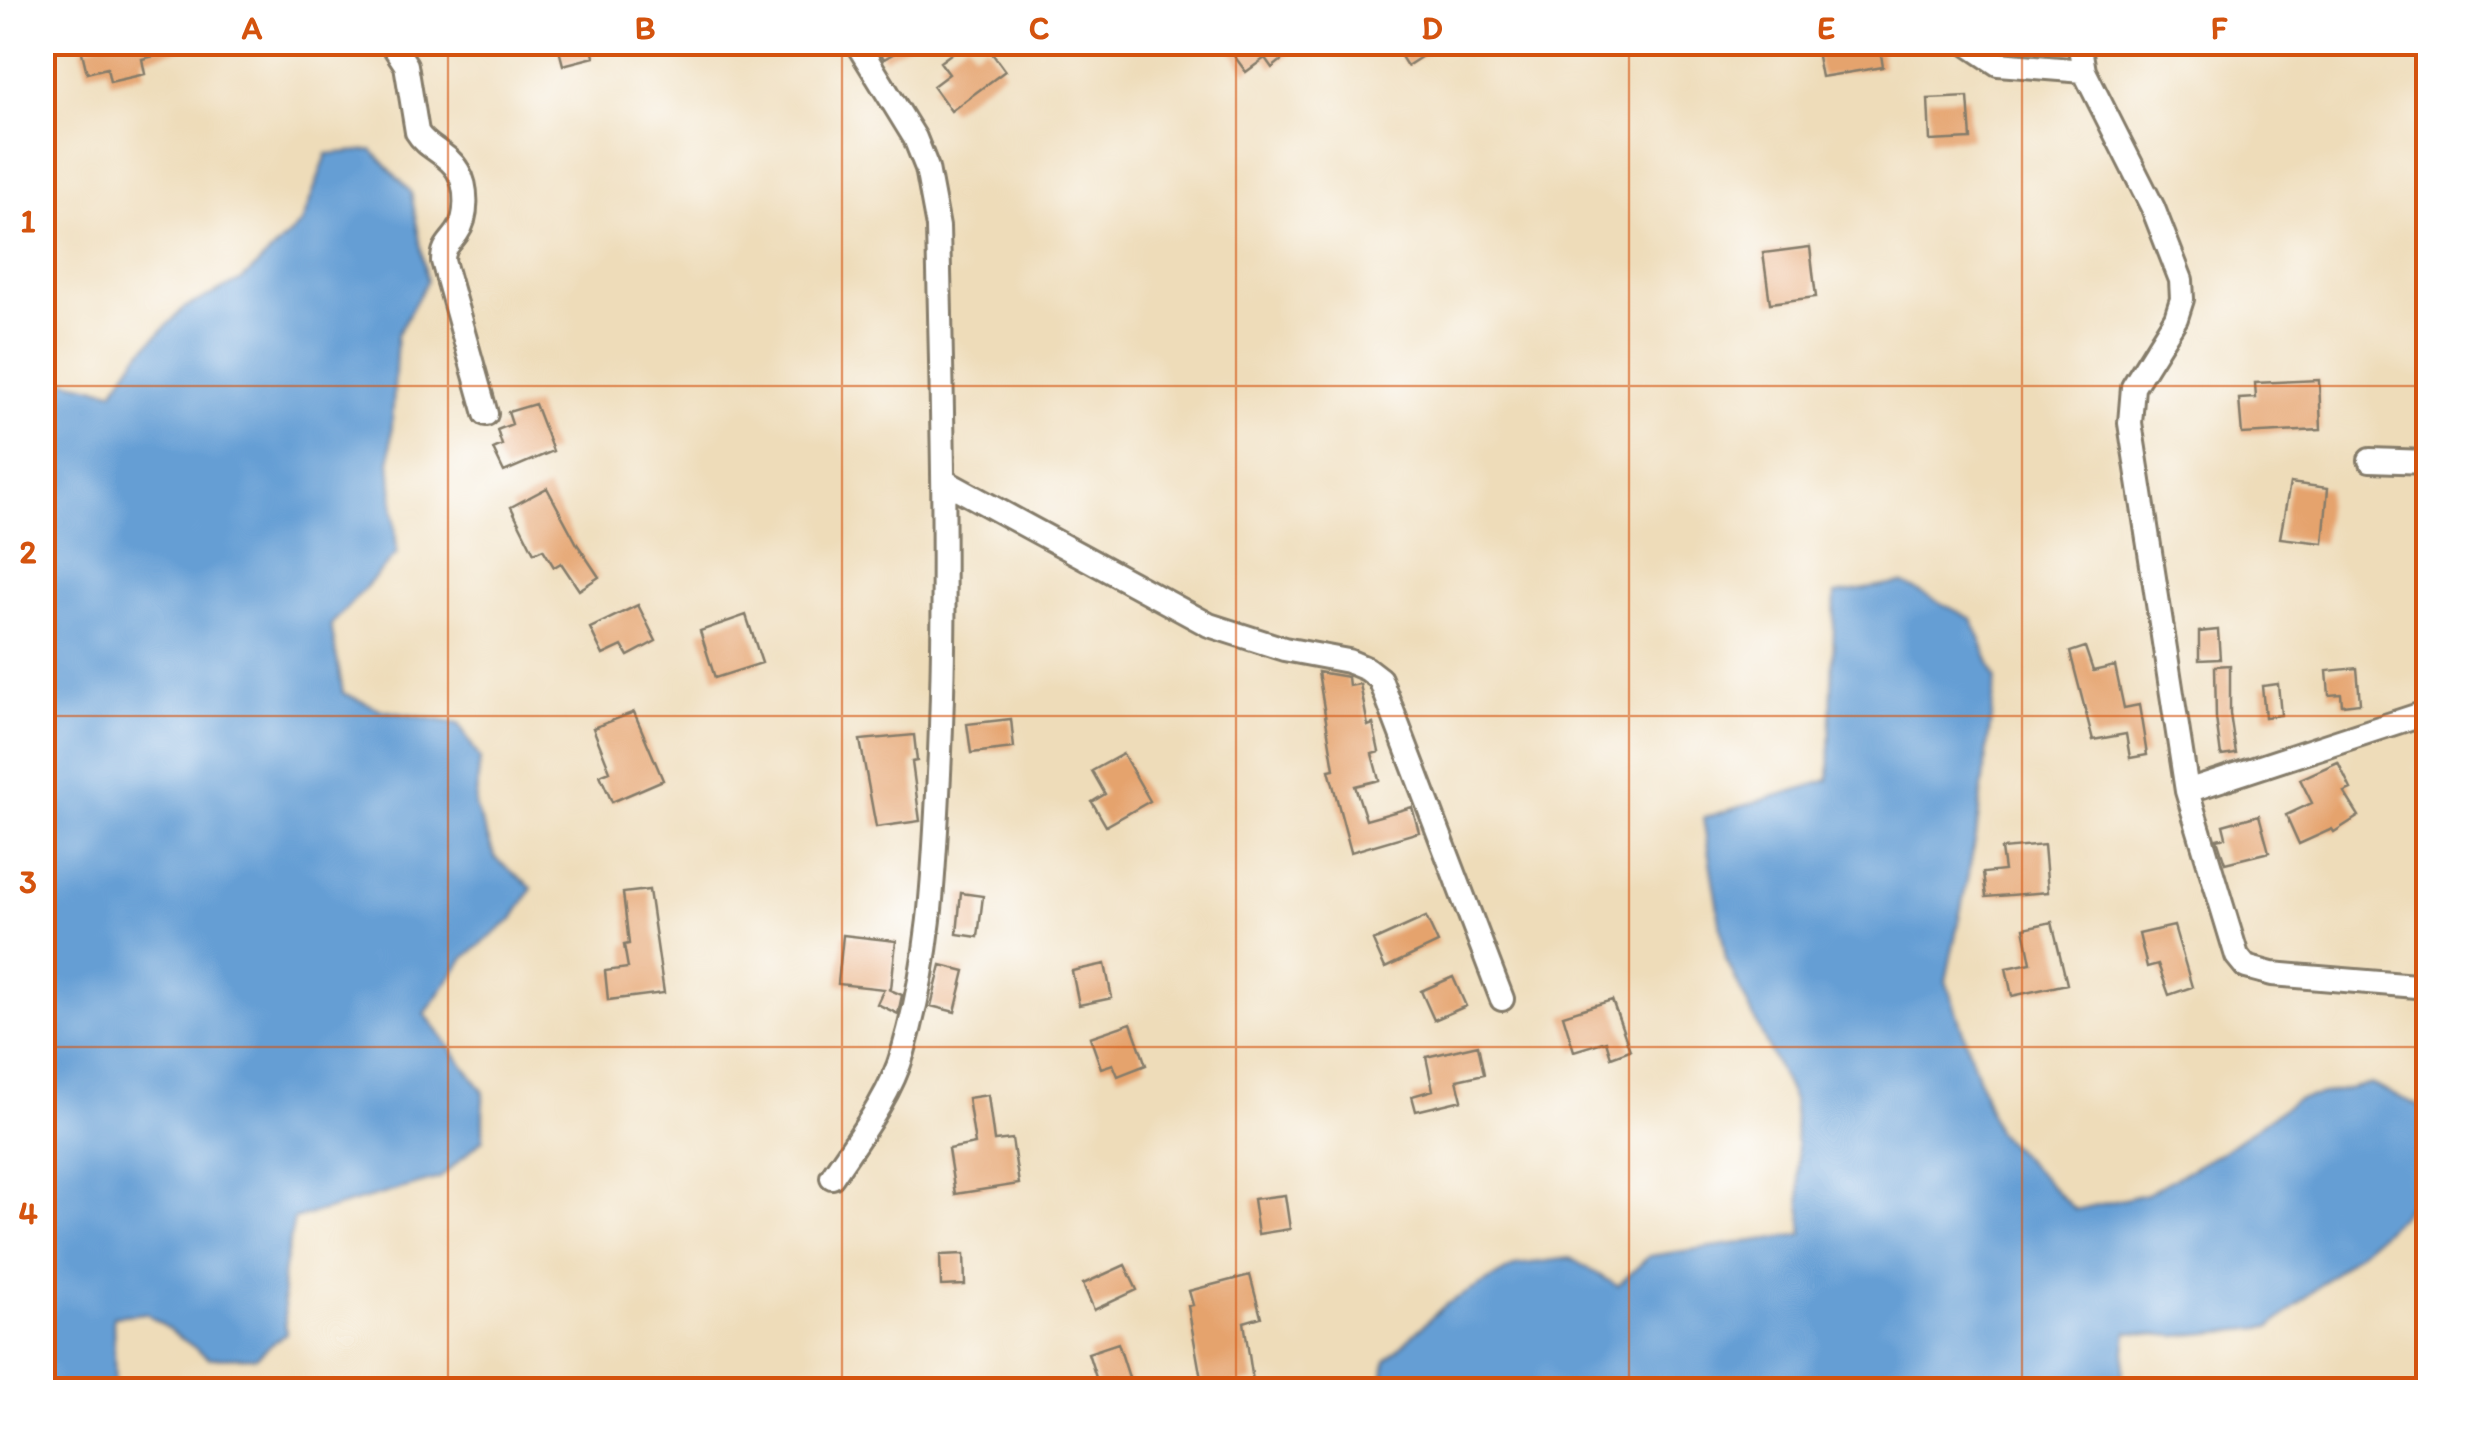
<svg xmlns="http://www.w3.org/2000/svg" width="2471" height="1433" viewBox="0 0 2471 1433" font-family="Itim,sans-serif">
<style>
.water{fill:#659ed4;stroke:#405d78;stroke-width:2.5}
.building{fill:#e5a36d}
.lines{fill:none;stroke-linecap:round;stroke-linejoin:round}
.street-casing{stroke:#857c6a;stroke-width:28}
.street{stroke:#fff;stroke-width:22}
.grid{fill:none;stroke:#d4530e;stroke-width:2.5;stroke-opacity:0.55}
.neatline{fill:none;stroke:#d4530e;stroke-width:4}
.grid-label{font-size:32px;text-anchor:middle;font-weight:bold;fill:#d4530e}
</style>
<rect width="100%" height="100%" fill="#fff"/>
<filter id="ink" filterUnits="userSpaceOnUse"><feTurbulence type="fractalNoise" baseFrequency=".01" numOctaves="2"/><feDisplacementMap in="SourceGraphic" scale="20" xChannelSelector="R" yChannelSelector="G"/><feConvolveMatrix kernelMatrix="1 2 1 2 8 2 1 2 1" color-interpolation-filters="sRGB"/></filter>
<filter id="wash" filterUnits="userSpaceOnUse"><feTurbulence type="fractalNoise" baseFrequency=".0048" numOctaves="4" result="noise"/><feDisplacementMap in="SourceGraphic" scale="40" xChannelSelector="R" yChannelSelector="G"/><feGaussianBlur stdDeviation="2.25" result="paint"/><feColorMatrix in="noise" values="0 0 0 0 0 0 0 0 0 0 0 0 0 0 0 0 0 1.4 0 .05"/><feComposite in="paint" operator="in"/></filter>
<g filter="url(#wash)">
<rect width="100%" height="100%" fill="#eedcb9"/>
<path class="water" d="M 372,150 L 411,192 L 427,281 L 397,335 L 390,460 L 397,553 L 331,625 L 343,693 L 382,710 L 459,724 L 480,759 L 475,806 L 496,859 L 532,888 L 513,919 L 464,958 L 425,1014 L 483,1091 L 483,1139 L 440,1178 L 294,1219 L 282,1278 L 286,1333 L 256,1357 L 209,1358 L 146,1313 L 113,1316 L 115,1390 L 43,1390 L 43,380 L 61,380 L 113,391 L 136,357 L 184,308 L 242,280 L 302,223 L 327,154 Z
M 1902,583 L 1972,619 L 1996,678 L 1976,836 L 1946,981 L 1996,1131 L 2075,1210 L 2146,1194 L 2223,1151 L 2295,1100 L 2371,1084 L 2425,1109 L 2428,1169 L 2402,1215 L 2271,1327 L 2177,1336 L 2127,1332 L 2121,1390 L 1382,1390 L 1386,1360 L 1445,1305 L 1517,1265 L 1570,1258 L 1618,1286 L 1649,1256 L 1803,1234 L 1793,1100 L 1726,959 L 1703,818 L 1829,780 L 1835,594 Z"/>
<g id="blocks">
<path class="building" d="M 103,42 L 187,42 L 188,48 L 142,59 L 145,74 L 110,82 L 107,68 L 87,73 L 81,48 Z
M 557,42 L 591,42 L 594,57 L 563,65 Z
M 874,42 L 913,42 L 884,59 Z
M 967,42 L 975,53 L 986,45 L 1005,71 L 951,111 L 933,86 L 949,74 L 940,62 Z
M 1224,42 L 1304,42 L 1272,68 L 1265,58 L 1246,72 Z
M 1392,42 L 1444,42 L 1407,66 Z
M 1869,42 L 1879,42 L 1883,67 L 1821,77 L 1816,51 Z
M 1968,97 L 1971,139 L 1930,141 L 1928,99 Z
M 1810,247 L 1816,297 L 1770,303 L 1763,253 Z
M 2319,380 L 2321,430 L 2242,434 L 2239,399 L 2256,398 L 2255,383 Z
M 535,404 L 553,451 L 504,472 L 493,449 L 502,445 L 497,430 L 512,424 L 508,412 Z
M 2290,483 L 2328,488 L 2323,543 L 2280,538 Z
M 547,488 L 577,544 L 599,577 L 579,590 L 561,563 L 554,567 L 543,549 L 534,553 L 511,507 Z
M 638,605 L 656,641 L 628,656 L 622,646 L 603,655 L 590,628 Z
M 746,615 L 762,663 L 715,678 L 700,631 Z
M 2218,630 L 2220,659 L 2199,660 L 2199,632 Z
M 2085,647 L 2093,671 L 2115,666 L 2124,708 L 2139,705 L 2147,755 L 2130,758 L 2126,734 L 2093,740 L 2070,652 Z
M 2230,665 L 2230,714 L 2236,754 L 2221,756 L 2216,718 L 2215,666 Z
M 2357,668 L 2360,703 L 2342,705 L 2341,694 L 2329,695 L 2327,671 Z
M 1318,672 L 1348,677 L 1349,686 L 1360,684 L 1368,726 L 1373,724 L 1379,752 L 1372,754 L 1379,780 L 1355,786 L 1366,820 L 1412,807 L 1419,832 L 1351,852 L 1329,770 L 1334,769 Z
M 2278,684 L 2281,715 L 2265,717 L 2262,686 Z
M 634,712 L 663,780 L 612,802 L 600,775 L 610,771 L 593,728 Z
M 1011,719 L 1014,748 L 971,753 L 967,724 Z
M 914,735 L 917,761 L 912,762 L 920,821 L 876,827 L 860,740 Z
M 1123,754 L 1150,801 L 1106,826 L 1092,802 L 1105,794 L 1092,771 Z
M 2338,762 L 2351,789 L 2344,792 L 2359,816 L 2334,832 L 2332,829 L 2299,844 L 2286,815 L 2312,803 L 2300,779 Z
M 2259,815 L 2269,852 L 2225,863 L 2217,839 L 2226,837 L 2223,825 Z
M 2044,845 L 2048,892 L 1986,897 L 1983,873 L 2004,871 L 2001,849 Z
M 649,890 L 664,993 L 608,1000 L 605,971 L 628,968 L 624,945 L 629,944 L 623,893 Z
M 961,893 L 983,896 L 978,937 L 957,934 Z
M 1426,917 L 1438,943 L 1385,968 L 1373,941 Z
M 2052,922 L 2067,984 L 2012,996 L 2006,968 L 2031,963 L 2024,928 Z
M 2174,926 L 2192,987 L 2169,995 L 2158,964 L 2147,967 L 2139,934 Z
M 843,935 L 896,941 L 891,989 L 888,989 L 902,995 L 898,1014 L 877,1004 L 884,989 L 838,984 Z
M 1105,964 L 1112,998 L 1079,1005 L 1072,971 Z
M 941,965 L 965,971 L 955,1012 L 931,1006 Z
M 1453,977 L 1466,1006 L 1434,1020 L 1421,991 Z
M 1612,1000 L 1630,1050 L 1611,1057 L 1606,1041 L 1574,1051 L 1563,1015 Z
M 1131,1023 L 1146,1065 L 1118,1076 L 1113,1064 L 1101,1068 L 1090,1037 Z
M 1478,1045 L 1484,1074 L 1457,1080 L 1462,1100 L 1416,1111 L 1412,1096 L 1433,1090 L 1426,1057 Z
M 988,1095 L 994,1141 L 1012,1139 L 1019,1184 L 955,1194 L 948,1149 L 975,1144 L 968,1098 Z
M 1285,1195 L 1290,1229 L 1258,1234 L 1253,1199 Z
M 964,1254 L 965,1285 L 941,1286 L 940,1255 Z
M 1125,1265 L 1137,1290 L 1094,1310 L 1083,1284 Z
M 1250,1275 L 1261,1317 L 1244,1322 L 1253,1381 L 1203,1390 L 1188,1306 L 1193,1305 L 1189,1291 Z
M 1118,1343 L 1133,1390 L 1100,1390 L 1088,1353 Z"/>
</g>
</g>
<g filter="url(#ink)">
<use href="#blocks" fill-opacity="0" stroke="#857c6a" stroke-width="2.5"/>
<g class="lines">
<g class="street-casing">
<path id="street" d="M 391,42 L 406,65 L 417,132 C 427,149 448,153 458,171 C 468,187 468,218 457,233 C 449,244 443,247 443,261 L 486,414
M 1965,42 L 1998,64 L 2084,71
M 2079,42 L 2084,71 L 2153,208 L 2181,280 L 2182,299 L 2176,318 L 2133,387 L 2130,423 L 2187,791 L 2237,956 L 2246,967 L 2272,974 L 2428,987
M 2370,460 L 2428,462
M 944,481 L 1209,625 L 1284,649 L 1348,661 L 1367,669 L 1380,679 L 1502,999
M 2187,791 L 2428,712
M 832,1177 C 858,1138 890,1097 903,1052 C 931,957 934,871 939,774 C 948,591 942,409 938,227 L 927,168 L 915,138 L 856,42"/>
</g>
<use href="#street" class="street"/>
</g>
</g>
<path class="grid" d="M 448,42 L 448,1390M 842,42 L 842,1390M 1236,42 L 1236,1390M 1629,42 L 1629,1390M 2022,42 L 2022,1390M 42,386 L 2428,386M 42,716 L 2428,716M 42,1047 L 2428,1047"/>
<rect width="2471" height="1433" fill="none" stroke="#fff" stroke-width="110"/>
<rect x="55" y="55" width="2361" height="1323" class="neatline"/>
<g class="grid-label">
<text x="252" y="39">A</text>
<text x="645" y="39">B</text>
<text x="1039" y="39">C</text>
<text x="1432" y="39">D</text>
<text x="1826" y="39">E</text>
<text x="2219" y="39">F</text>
<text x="28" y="232">1</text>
<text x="28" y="563">2</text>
<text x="28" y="893">3</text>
<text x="28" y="1224">4</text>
</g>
</svg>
